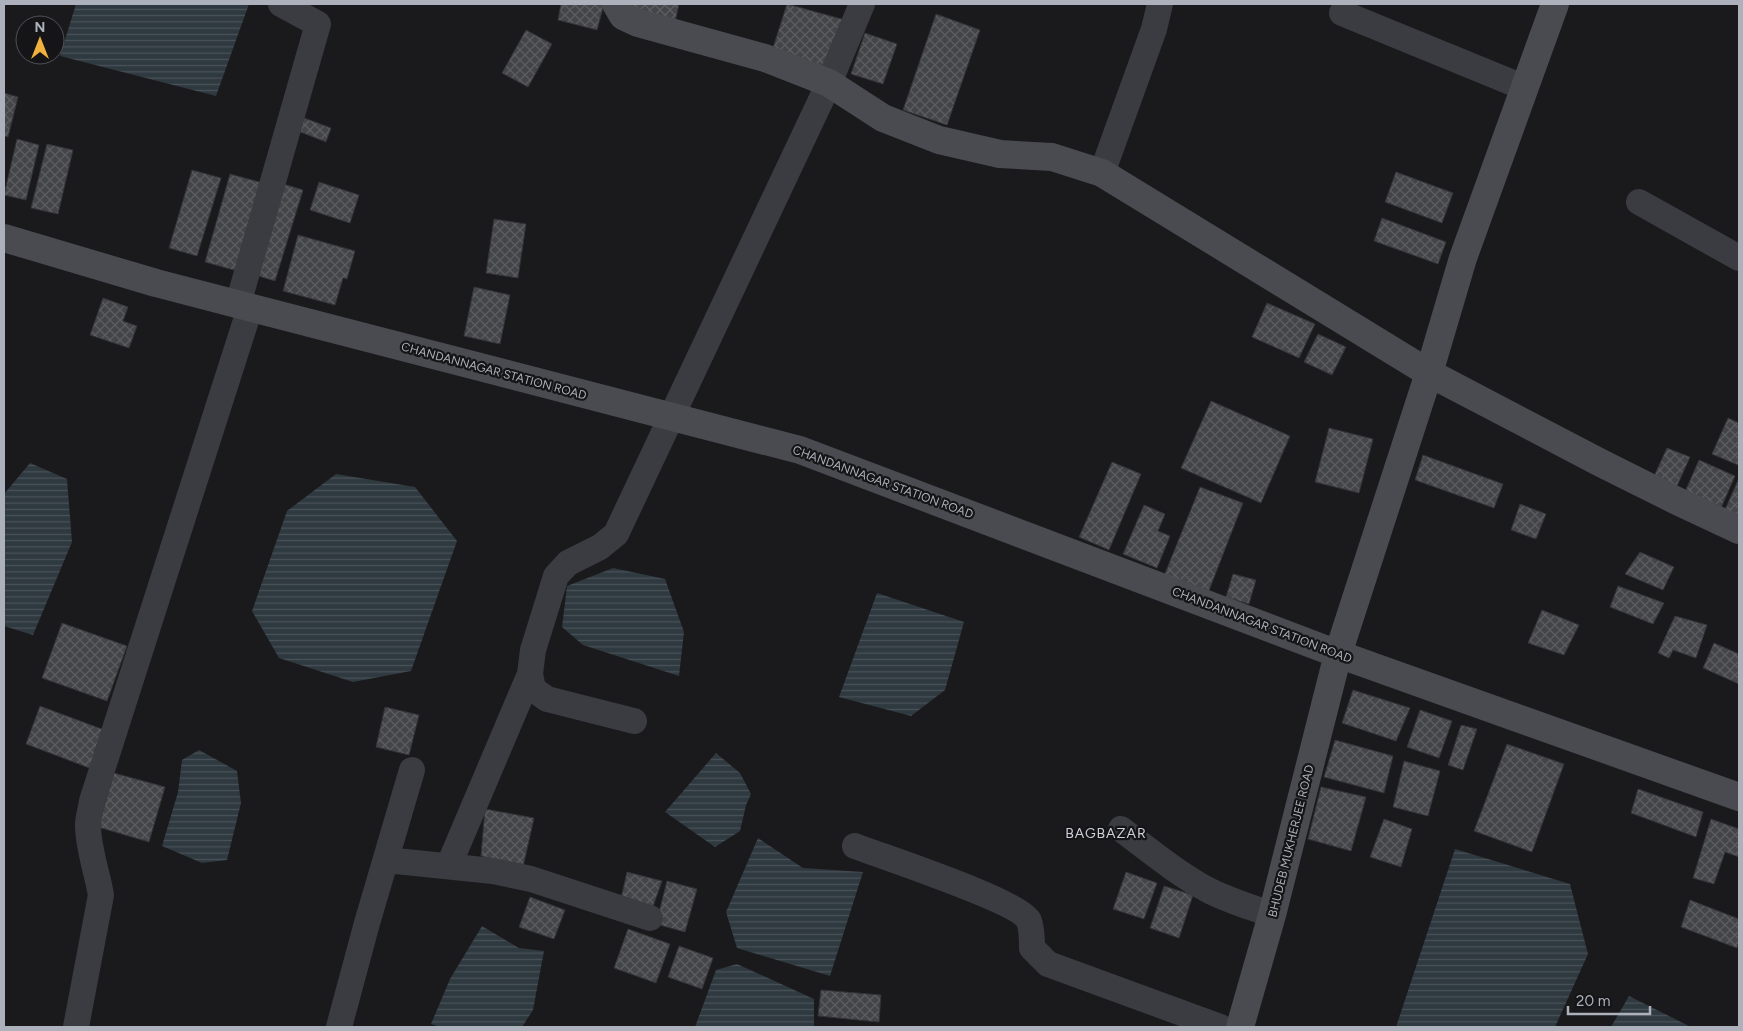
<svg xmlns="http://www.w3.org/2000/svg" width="1743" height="1031" viewBox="0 0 1743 1031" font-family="Figtree,sans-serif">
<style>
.water{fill:url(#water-rules)}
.building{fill:url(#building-cross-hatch);stroke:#343438}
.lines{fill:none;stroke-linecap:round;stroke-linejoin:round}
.street{stroke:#3b3c41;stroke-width:26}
.secondary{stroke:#494b51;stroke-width:28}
.labels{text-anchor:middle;stroke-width:4.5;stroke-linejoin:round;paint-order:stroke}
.street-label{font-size:12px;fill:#acb1bb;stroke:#151517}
.neighbourhood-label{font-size:14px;letter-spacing:1px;fill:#cdd0d7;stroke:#151517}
</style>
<defs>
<pattern id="water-rules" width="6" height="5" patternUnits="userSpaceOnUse" patternTransform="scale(1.25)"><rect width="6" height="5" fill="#2f3940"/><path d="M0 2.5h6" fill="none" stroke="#4a535a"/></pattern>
<pattern id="building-cross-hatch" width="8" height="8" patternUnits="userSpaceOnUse" patternTransform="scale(1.25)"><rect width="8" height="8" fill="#444549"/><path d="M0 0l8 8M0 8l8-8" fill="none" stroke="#5c5d61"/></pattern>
</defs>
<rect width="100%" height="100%" fill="#1a1a1c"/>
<path class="water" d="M 76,4 L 249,4 L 216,96 L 60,56 Z
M 30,463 L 67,479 L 72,542 L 33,635 L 4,626 L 4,494 Z
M 336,474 L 415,487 L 457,541 L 411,671 L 353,682 L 279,658 L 252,611 L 287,511 Z
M 613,568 L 665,579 L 684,632 L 679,676 L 583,645 L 562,627 L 567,586 Z
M 877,593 L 964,622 L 945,690 L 911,716 L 839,697 Z
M 199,750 L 237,771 L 241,803 L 227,860 L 202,863 L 162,846 L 178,792 L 182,760 Z
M 716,753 L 740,773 L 751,794 L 746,805 L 740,831 L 715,847 L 665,812 Z
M 758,838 L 803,868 L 863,872 L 830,976 L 737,948 L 726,912 Z
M 1455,849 L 1570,884 L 1588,954 L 1555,1027 L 1396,1027 Z
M 482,926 L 519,948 L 544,951 L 533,1010 L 522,1027 L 440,1027 L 431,1024 L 450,979 Z
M 737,964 L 814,999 L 814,1027 L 695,1027 L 716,970 Z
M 1629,996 L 1691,1027 L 1611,1027 Z"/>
<path class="building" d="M 561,4 L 604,4 L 597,30 L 558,20 Z
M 634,4 L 679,4 L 675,22 L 632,11 Z
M 787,4 L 845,20 L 830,69 L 772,51 Z
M 936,14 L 980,30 L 947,125 L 903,110 Z
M 526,30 L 552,44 L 528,87 L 502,73 Z
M 865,33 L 897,44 L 883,84 L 851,74 Z
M 4,93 L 18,97 L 8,137 L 4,136 Z
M 299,116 L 331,128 L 326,142 L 293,129 Z
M 17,139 L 39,145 L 26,200 L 4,195 Z
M 47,144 L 73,150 L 58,214 L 31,208 Z
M 192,170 L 221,178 L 197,256 L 169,248 Z
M 1396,172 L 1453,193 L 1442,223 L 1385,202 Z
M 230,174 L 267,184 L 241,272 L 205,262 Z
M 319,182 L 359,195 L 350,223 L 310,210 Z
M 280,183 L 303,190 L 275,281 L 252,274 Z
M 1382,218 L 1446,242 L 1438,264 L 1374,241 Z
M 494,219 L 526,224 L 518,278 L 486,273 Z
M 298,235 L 355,251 L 347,279 L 343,278 L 335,305 L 283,291 Z
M 474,287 L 510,295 L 500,344 L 464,336 Z
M 103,298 L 128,307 L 123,321 L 137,326 L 129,348 L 90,335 Z
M 1267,303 L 1315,324 L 1299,358 L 1252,337 Z
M 1318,334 L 1346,347 L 1332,375 L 1304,362 Z
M 1211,401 L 1290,436 L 1261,503 L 1181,468 Z
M 1728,418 L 1739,423 L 1739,461 L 1738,465 L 1712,454 Z
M 1329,428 L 1373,439 L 1359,493 L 1315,482 Z
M 1667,448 L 1690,457 L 1673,495 L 1650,485 Z
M 1423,455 L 1503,484 L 1494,508 L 1415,480 Z
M 1699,460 L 1735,476 L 1717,517 L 1681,501 Z
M 1112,462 L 1141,474 L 1109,550 L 1079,537 Z
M 1739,478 L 1739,519 L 1724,512 Z
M 1200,487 L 1243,503 L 1208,593 L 1164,576 Z
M 1520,504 L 1546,514 L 1536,539 L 1511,530 Z
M 1144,505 L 1165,514 L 1158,531 L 1170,536 L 1157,568 L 1123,554 Z
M 1640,552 L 1674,567 L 1663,590 L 1625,574 Z
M 1233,574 L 1256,580 L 1249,604 L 1226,597 Z
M 1618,586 L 1664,603 L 1653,624 L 1610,607 Z
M 1542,610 L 1579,625 L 1564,655 L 1528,643 Z
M 1675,616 L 1707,625 L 1696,658 L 1673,650 L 1669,658 L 1658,653 Z
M 62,623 L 127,646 L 107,701 L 42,678 Z
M 1714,643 L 1739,654 L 1739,684 L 1703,668 Z
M 1353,690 L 1410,708 L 1396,741 L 1342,723 Z
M 40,706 L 107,731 L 92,769 L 26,744 Z
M 385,707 L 419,715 L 409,755 L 376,747 Z
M 1420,710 L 1452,721 L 1439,758 L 1407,747 Z
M 1461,725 L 1477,729 L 1463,770 L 1448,765 Z
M 1335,740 L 1393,756 L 1384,793 L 1324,777 Z
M 1507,744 L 1564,764 L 1532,852 L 1474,831 Z
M 1404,761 L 1440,771 L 1428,816 L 1393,807 Z
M 114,773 L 165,787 L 149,842 L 98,827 Z
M 1321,787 L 1366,797 L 1351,851 L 1308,839 Z
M 1638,789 L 1703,812 L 1696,837 L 1631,813 Z
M 485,809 L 534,818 L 523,867 L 481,856 Z
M 1384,819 L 1412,829 L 1401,867 L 1370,857 Z
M 1711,819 L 1739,829 L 1739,857 L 1725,852 L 1714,884 L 1693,878 Z
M 627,872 L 662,881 L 651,912 L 620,903 Z
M 1126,872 L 1157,883 L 1144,919 L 1113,909 Z
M 667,881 L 697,889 L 685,932 L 656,924 Z
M 1164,886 L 1193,895 L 1179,938 L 1150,928 Z
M 530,897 L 565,910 L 554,939 L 519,927 Z
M 1690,900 L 1739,919 L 1739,941 L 1737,948 L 1681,927 Z
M 628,929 L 670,944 L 656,983 L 614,968 Z
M 679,946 L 713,958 L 702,989 L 668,977 Z
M 821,990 L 881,995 L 879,1022 L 818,1016 Z"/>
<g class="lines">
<path class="street" d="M 1342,13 L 1525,88
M 1102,173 L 1154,29 L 1160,4
M 1639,202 L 1739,258
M 238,304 L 318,24 L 281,4
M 634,721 L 547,699 L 533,689 L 530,674 L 533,650 L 556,576 L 568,563 L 600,547 L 616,534 L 829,83 L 862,4
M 1121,829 C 1150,851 1178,874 1210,891 C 1230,901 1251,907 1272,915
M 855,846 C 883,857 1019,901 1029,921 C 1032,929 1032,939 1032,948 L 1048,964 L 1220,1027
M 386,860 L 493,871 L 531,879 L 650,918
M 449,865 L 530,674
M 76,1027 L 101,895 C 97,872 88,848 88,825 C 88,817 91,809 92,801 L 250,308
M 339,1027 L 367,923 L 412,770"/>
<path class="secondary" d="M 616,4 L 623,16 L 638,23 L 765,58 L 829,83 L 883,118 L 939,140 L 1000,154 L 1052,157 L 1102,173 L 1429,373 L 1599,462 L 1675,500 L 1739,530
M 4,238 L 156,283 L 800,450 L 1338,654 L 1739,797
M 1240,1027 L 1272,915 L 1338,654 L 1429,373 L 1463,258 L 1555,4"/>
</g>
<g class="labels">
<g class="street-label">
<text transform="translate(494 371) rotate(15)" y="4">CHANDANNAGAR STATION ROAD</text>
<text transform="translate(883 482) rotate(20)" y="4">CHANDANNAGAR STATION ROAD</text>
<text transform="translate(1262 625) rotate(21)" y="4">CHANDANNAGAR STATION ROAD</text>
<text transform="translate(1291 841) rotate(-76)" y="4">BHUDEB MUKHERJEE ROAD</text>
</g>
<g class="neighbourhood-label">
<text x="1106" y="838">BAGBAZAR</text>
</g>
</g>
<rect width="1743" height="1031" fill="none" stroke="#acb1bb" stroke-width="10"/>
<g transform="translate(40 40)"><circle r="24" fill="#151517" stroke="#515359"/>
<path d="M0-4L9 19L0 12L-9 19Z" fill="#f0b23e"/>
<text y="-8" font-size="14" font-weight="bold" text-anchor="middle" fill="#acb1bb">N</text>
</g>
<path d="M1568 1006v8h82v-8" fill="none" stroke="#acb1bb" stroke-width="2.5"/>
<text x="1576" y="1006" font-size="15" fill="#acb1bb" stroke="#151517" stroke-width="4" paint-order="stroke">20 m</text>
</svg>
